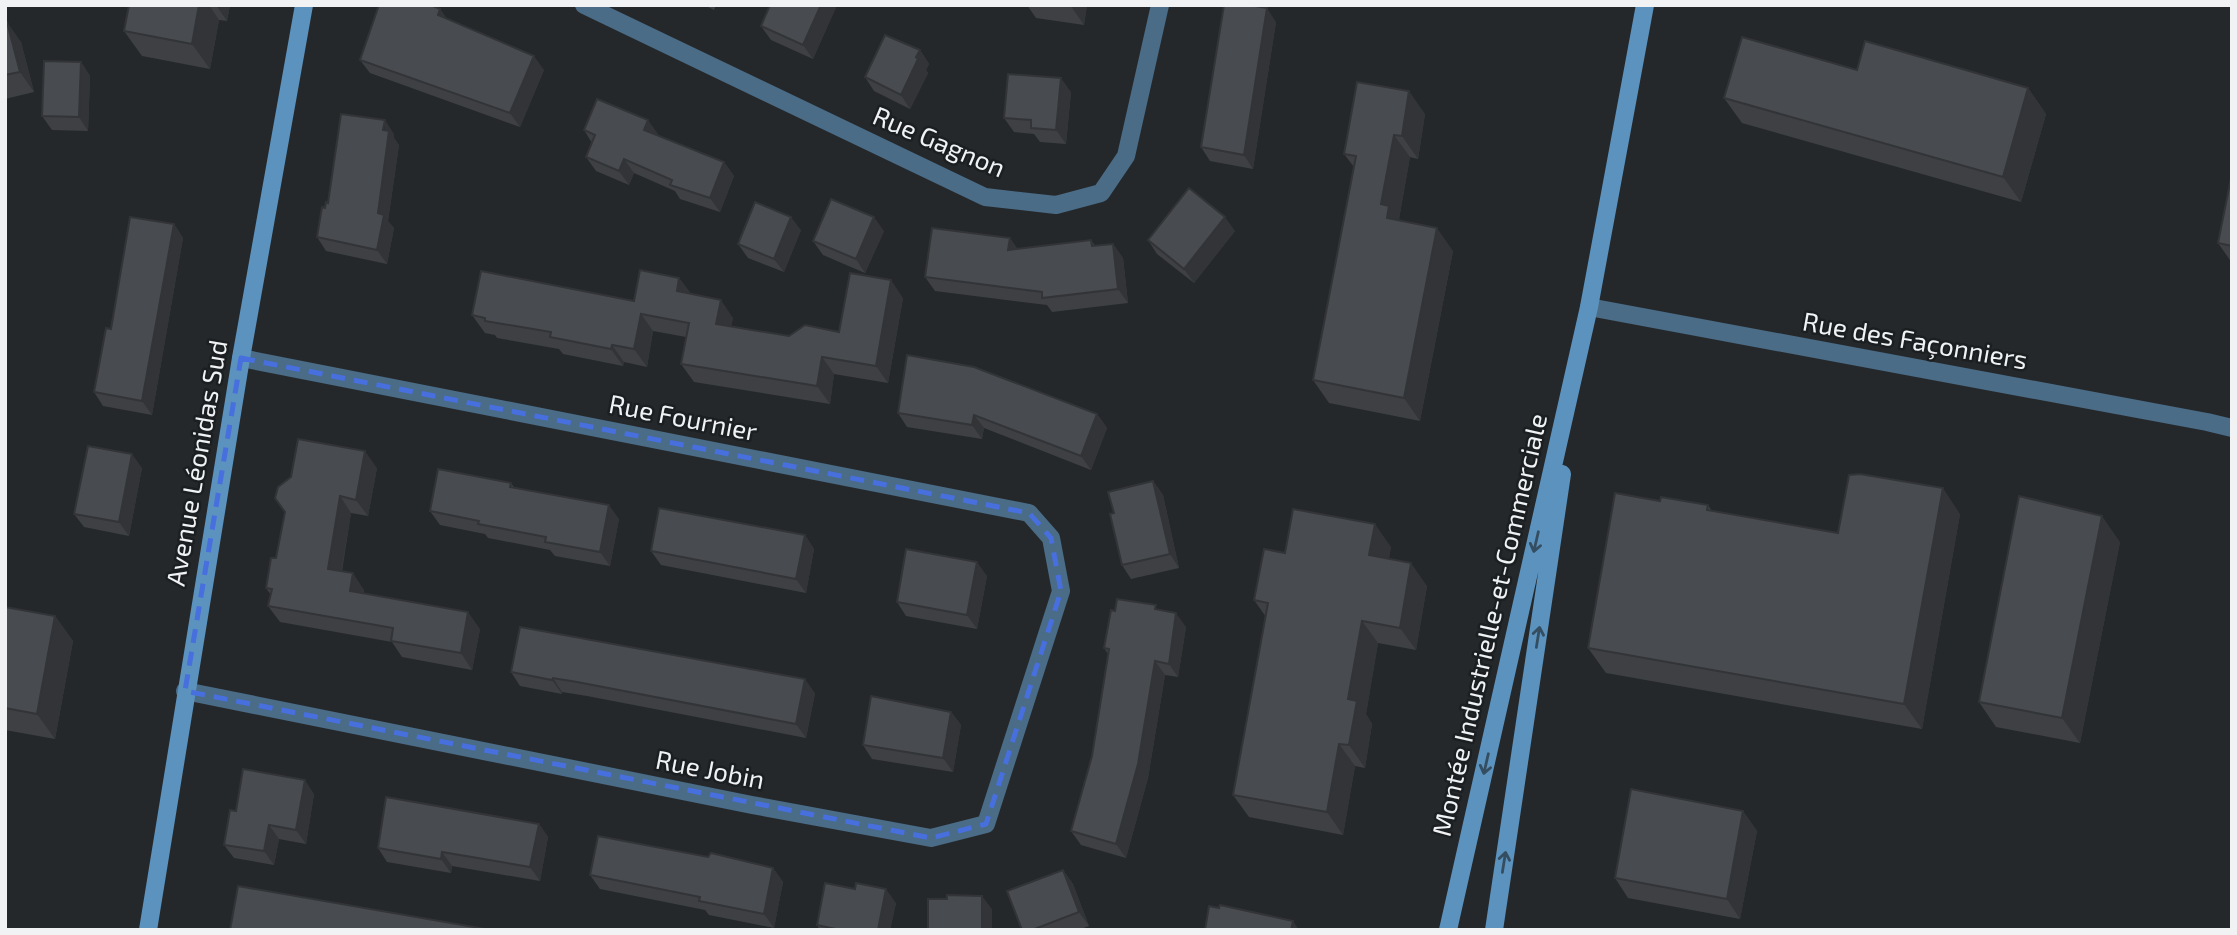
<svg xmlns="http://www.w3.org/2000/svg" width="2237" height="935" viewBox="0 0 2237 935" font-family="'Exo 2',sans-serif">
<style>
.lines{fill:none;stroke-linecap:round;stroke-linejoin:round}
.street{stroke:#4a6c87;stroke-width:18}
.secondary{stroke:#5b92be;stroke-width:18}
.wall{fill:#3e4044}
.shaded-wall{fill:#323437}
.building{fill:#484b4f;stroke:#323437;stroke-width:2}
.oneway{stroke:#354d60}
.marked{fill:none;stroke:#476fde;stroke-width:5;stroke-dasharray:14 9;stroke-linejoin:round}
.labels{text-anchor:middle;stroke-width:5;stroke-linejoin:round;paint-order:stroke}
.street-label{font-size:26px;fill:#f0f2f4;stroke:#1b1f21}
</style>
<rect width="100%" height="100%" fill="#25282b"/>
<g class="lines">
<path class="street" d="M 584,5 L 985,197 L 1056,205 L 1101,193 L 1126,156 L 1160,5
M 1589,307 L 2207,422 L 2232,428
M 185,691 L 752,805 L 931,838 L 986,824 L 1061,591 L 1051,538 L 1029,513 L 241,358"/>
<path class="secondary" d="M 148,930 L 241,358 L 304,5
M 1448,930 L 1589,307 L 1645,5
M 1494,930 L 1562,474"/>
</g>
<path class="wall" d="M 129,5 L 230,5 L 227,21 L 219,20 L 210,69 L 142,56 L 124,31 Z
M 704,5 L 716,5 L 714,10 Z
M 770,5 L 837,5 L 813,59 L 771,40 L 761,26 Z
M 1027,5 L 1087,5 L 1084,25 L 1036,18 Z
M 440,9 L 447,19 L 544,70 L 520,127 L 370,73 L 360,60 Z
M 5,22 L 21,42 L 34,92 L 5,99 Z
M 1276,22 L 1253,169 L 1210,161 L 1201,147 Z
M 920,50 L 929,64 L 926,70 L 928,73 L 910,109 L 874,91 L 865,77 Z
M 81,62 L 90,76 L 88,131 L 52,130 L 42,116 Z
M 1857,70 L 2028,88 L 2046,114 L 2021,202 L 1742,123 L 1724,98 Z
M 1071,92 L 1066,144 L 1040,142 L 1034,134 L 1014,132 L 1004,118 Z
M 1425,114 L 1418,159 L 1410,157 L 1399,219 L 1453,251 L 1420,421 L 1329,403 L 1313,380 L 1354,167 L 1344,154 Z
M 584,130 L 658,134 L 657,136 L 724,162 L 734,176 L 720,212 L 680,199 L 675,191 L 634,173 L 629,185 L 596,171 L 586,157 L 592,143 Z
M 394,134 L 394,138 L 399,145 L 388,221 L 394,228 L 387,264 L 326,251 L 317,237 L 328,203 Z
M 2232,173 L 2232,263 L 2218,243 Z
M 174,224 L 183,238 L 152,415 L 103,406 L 94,392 L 111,329 Z
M 801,230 L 784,272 L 748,258 L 738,244 Z
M 884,231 L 865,273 L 823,255 L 813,241 Z
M 1235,231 L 1194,283 L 1157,254 L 1148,240 Z
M 1010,238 L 1017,249 L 1091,240 L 1095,246 L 1113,244 L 1123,258 L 1128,303 L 1052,312 L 1047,305 L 935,291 L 925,277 Z
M 679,278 L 691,294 L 733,318 L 731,326 L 789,336 L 839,332 L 903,298 L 888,383 L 834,374 L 830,404 L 694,382 L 681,364 L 686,337 L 653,331 L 647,367 L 624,362 L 623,366 L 563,354 L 559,349 L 497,338 L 495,335 L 485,333 L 472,315 L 634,301 Z
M 898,413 L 1097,414 L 1107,428 L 1091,470 L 984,428 L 982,439 L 907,427 Z
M 142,468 L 129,536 L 84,527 L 74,514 Z
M 377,468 L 368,516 L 351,513 L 342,571 L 364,590 L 364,593 L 480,629 L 472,670 L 402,657 L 392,642 L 280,622 L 268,606 L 271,595 L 266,588 L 276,558 L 285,512 Z
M 1153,481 L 1163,495 L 1179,568 L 1131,579 L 1122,565 L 1114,513 Z
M 511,483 L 514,487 L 619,519 L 610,566 L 555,556 L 550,550 L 488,538 L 485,534 L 440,525 L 430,511 Z
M 1660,501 L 1708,505 L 1712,511 L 1838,533 L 1960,514 L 1922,729 L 1606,673 L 1588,648 Z
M 805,535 L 814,549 L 806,593 L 661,565 L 651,551 Z
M 2120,542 L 2080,743 L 1996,727 L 1979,702 Z
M 1391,547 L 1389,558 L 1427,586 L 1416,650 L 1378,643 L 1366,714 L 1372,724 L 1365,768 L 1355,766 L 1343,835 L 1249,817 L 1233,795 L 1266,617 L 1254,600 L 1285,553 Z
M 987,576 L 977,629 L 906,616 L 897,602 Z
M 5,607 L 55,616 L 73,641 L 55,739 L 5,730 Z
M 1160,610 L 1186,627 L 1178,677 L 1165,675 L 1148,778 L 1126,858 L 1081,845 L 1071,831 L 1092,756 L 1108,654 L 1104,648 L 1115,611 Z
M 511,672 L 815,693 L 806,738 L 587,696 L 562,692 L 562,694 L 520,686 Z
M 951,712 L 961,725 L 953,772 L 872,759 L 863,745 Z
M 314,794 L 306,844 L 279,839 L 274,865 L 234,858 L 224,845 Z
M 1743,811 L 1757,831 L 1740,919 L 1628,898 L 1615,878 Z
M 539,824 L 548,837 L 540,881 L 452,866 L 451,873 L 387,862 L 378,848 Z
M 708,857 L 773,868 L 783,882 L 774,928 L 709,915 L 705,910 L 600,889 L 590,875 Z
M 1063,870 L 1073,884 L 1089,926 L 1078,930 L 1022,930 Z
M 896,903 L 890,930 L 820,930 L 817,925 Z"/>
<path class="shaded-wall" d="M 199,5 L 209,5 L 219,20 L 210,69 L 192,44 Z
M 216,5 L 230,5 L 227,21 Z
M 821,5 L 837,5 L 813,59 L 803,45 Z
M 1070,5 L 1087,5 L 1084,25 Z
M 1267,8 L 1276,22 L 1253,169 L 1244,155 Z
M 440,9 L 450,23 L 438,15 Z
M 7,22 L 21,42 L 34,92 L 20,72 Z
M 920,50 L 929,64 L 926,70 L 928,73 L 910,109 L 901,95 Z
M 534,56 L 544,70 L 520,127 L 510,113 Z
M 81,62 L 90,76 L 88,131 L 79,117 Z
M 1061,78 L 1071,92 L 1066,144 L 1056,130 Z
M 2028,88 L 2046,114 L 2021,202 L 2003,177 Z
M 1409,91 L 1425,114 L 1418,159 L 1402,136 Z
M 385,120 L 394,134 L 394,138 L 399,145 L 388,221 L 394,228 L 387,264 L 377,250 L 378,213 Z
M 648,120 L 658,134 L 654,144 L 644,130 Z
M 1394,135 L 1410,157 L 1399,219 L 1405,229 L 1387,218 L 1381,204 Z
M 624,159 L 634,173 L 629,185 L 619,171 Z
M 724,162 L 734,176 L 720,212 L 710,198 Z
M 791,217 L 801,230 L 784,272 L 774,259 Z
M 874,217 L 884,231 L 865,273 L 856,259 Z
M 1225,217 L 1235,231 L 1194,283 L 1184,269 Z
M 174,224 L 183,238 L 152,415 L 142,401 Z
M 1437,228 L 1453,251 L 1420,421 L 1404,398 Z
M 1010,238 L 1020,252 L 1008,250 Z
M 1113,244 L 1123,258 L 1128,303 L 1118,289 Z
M 679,278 L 692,295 L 677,291 Z
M 891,280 L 903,298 L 888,383 L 876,366 Z
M 721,300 L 733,318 L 728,341 L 716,324 Z
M 641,314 L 653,331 L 647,367 L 634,349 Z
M 612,345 L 624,362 L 623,366 L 611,349 Z
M 822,357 L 834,374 L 830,404 L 817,386 Z
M 1097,414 L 1107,428 L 1091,470 L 1081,456 Z
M 974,415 L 984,428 L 982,439 L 972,425 Z
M 365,451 L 377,468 L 368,516 L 356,500 Z
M 132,454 L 142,468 L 129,536 L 119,522 Z
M 1153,481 L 1163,495 L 1179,568 L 1170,554 Z
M 1943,488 L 1960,514 L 1922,729 L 1904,704 Z
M 340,496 L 351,513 L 339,585 L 328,569 Z
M 609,505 L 619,519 L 610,566 L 600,552 Z
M 2102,516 L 2120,542 L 2080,743 L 2062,718 Z
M 1375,524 L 1391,547 L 1385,577 L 1369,555 Z
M 805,535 L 814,549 L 806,593 L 796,579 Z
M 977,562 L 987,576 L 977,629 L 967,615 Z
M 1411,563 L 1427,586 L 1416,650 L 1400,628 Z
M 353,573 L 364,590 L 361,607 L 350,591 Z
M 468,612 L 480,629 L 472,670 L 461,653 Z
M 1176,613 L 1186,627 L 1178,677 L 1169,664 Z
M 55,616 L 73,641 L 55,739 L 37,714 Z
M 1362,621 L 1378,643 L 1366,714 L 1372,724 L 1365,768 L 1349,745 L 1348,699 Z
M 1155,661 L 1165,675 L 1148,778 L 1126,858 L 1116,844 Z
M 553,678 L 562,692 L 562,694 L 552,680 Z
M 805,679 L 815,693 L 806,738 L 796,724 Z
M 951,712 L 961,725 L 953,772 L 943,758 Z
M 1339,744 L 1355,766 L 1343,835 L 1327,812 Z
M 305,780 L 314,794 L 306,844 L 296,830 Z
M 1743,811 L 1757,831 L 1740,919 L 1727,899 Z
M 539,824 L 548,837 L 540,881 L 530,867 Z
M 269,825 L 279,839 L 274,865 L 264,851 Z
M 442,852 L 452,866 L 451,873 L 441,859 Z
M 773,868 L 783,882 L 774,928 L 764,914 Z
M 1063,870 L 1073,884 L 1089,926 L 1079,912 Z
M 886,889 L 896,903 L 890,930 L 878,930 Z
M 982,896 L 992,909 L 992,930 L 982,930 Z
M 1293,921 L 1299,930 L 1291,930 Z"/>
<path class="building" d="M 129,5 L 199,5 L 192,44 L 124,31 Z
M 379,5 L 431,5 L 440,9 L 438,15 L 534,56 L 510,113 L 360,60 Z
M 770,5 L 821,5 L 803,45 L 761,26 Z
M 1224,5 L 1249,5 L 1267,8 L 1244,155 L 1201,147 Z
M 5,22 L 7,22 L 20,72 L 5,75 Z
M 885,35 L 920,50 L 916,57 L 918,59 L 901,95 L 865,77 Z
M 1742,37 L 1857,70 L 1865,41 L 2028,88 L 2003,177 L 1724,98 Z
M 44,61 L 81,62 L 79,117 L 42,116 Z
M 1008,74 L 1061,78 L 1056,130 L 1031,128 L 1031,120 L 1004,118 Z
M 1357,82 L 1409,91 L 1402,136 L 1394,135 L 1381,204 L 1389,206 L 1387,218 L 1437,228 L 1404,398 L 1313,380 L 1356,156 L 1344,154 Z
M 597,99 L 648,120 L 644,130 L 724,162 L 710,198 L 670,185 L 672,180 L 624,159 L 619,171 L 586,157 L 595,135 L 584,130 Z
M 341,114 L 385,120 L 383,130 L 389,131 L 378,213 L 384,215 L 377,250 L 317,237 L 322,207 L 325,208 L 326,202 L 328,203 Z
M 2232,173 L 2232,246 L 2218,243 Z
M 1189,188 L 1225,217 L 1184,269 L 1148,240 Z
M 831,199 L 874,217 L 856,259 L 813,241 Z
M 755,202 L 791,217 L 774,259 L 738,244 Z
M 130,217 L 174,224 L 142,401 L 94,392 L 106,328 L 111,329 Z
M 932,228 L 1010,238 L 1008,250 L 1091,240 L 1092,246 L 1113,244 L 1118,289 L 1042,298 L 1042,292 L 925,277 Z
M 640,270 L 679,278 L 677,291 L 721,300 L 716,324 L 789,336 L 805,325 L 839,332 L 850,273 L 891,280 L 876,366 L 822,357 L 817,386 L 681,364 L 689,323 L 641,314 L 634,349 L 612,345 L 611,349 L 550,337 L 551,332 L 485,321 L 485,318 L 472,315 L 481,271 L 634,301 Z
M 907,355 L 974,367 L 1097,414 L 1081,456 L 974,415 L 972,425 L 898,413 Z
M 298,439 L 365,451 L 356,500 L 340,496 L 328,569 L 353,573 L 350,591 L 468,612 L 461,653 L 391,641 L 393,628 L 268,606 L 272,589 L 266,588 L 271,558 L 276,558 L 285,512 L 275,498 L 278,487 L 291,477 Z
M 88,446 L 132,454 L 119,522 L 74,514 Z
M 438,469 L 511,483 L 510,487 L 609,505 L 600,552 L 545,542 L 546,537 L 478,524 L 479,521 L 430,511 Z
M 1860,474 L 1943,488 L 1904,704 L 1588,648 L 1615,493 L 1660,501 L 1661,497 L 1708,505 L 1707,510 L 1838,533 L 1849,475 Z
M 1153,481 L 1170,554 L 1122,565 L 1110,514 L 1114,513 L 1108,492 Z
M 2019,496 L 2102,516 L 2062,718 L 1979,702 Z
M 659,508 L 805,535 L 796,579 L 651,551 Z
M 1293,509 L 1375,524 L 1369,555 L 1411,563 L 1400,628 L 1362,621 L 1348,699 L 1357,701 L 1349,745 L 1339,744 L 1327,812 L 1233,795 L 1268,603 L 1254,600 L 1264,549 L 1285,553 Z
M 906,549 L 977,562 L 967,615 L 897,602 Z
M 1117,599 L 1156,605 L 1155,609 L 1176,613 L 1169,664 L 1155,661 L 1138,764 L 1116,844 L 1071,831 L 1092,756 L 1109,649 L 1104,648 L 1111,610 L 1115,611 Z
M 5,607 L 55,616 L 37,714 L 5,708 Z
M 520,627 L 805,679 L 796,724 L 577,682 L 553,678 L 552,680 L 511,672 Z
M 871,696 L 951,712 L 943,758 L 863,745 Z
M 243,769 L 305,780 L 296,830 L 269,825 L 264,851 L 224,845 L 230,810 L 236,811 Z
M 1631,789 L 1743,811 L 1727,899 L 1615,878 Z
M 386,797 L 539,824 L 530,867 L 442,852 L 441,859 L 378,848 Z
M 598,836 L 708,857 L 711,853 L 773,868 L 764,914 L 699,901 L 700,897 L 590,875 Z
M 1063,870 L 1079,912 L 1032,930 L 1022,930 L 1007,891 Z
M 825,883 L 855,889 L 856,883 L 886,889 L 878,930 L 840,930 L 817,925 Z
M 238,886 L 491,930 L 230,930 Z
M 947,895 L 982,896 L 982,930 L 928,930 L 928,899 L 947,899 Z
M 1220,905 L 1293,921 L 1291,930 L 1205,930 L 1209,906 L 1219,908 Z"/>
<defs><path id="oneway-shaft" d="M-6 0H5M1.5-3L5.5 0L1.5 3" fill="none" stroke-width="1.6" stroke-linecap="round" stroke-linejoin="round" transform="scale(1.75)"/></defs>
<g class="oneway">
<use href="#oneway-shaft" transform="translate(1536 542) rotate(103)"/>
<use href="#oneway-shaft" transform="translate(1538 637) rotate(-81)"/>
<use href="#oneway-shaft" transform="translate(1486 764) rotate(103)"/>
<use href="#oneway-shaft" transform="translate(1504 862) rotate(-81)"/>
</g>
<path class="marked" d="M 241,358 L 1029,513 L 1051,538 L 1061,591 L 986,824 L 931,838 L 185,691 Z"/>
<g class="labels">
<g class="street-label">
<text transform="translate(939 142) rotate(23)" y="9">Rue Gagnon</text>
<text transform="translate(1915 341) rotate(10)" y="9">Rue des Façonniers</text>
<text transform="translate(683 418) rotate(11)" y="9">Rue Fournier</text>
<text transform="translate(197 463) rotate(-80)" y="9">Avenue Léonidas Sud</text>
<text transform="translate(1490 625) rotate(-77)" y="9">Montée Industrielle-et-Commerciale</text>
<text transform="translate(710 770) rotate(11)" y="9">Rue Jobin</text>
</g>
</g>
<rect width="2237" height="935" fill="none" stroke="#f0f2f4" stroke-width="14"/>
</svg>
